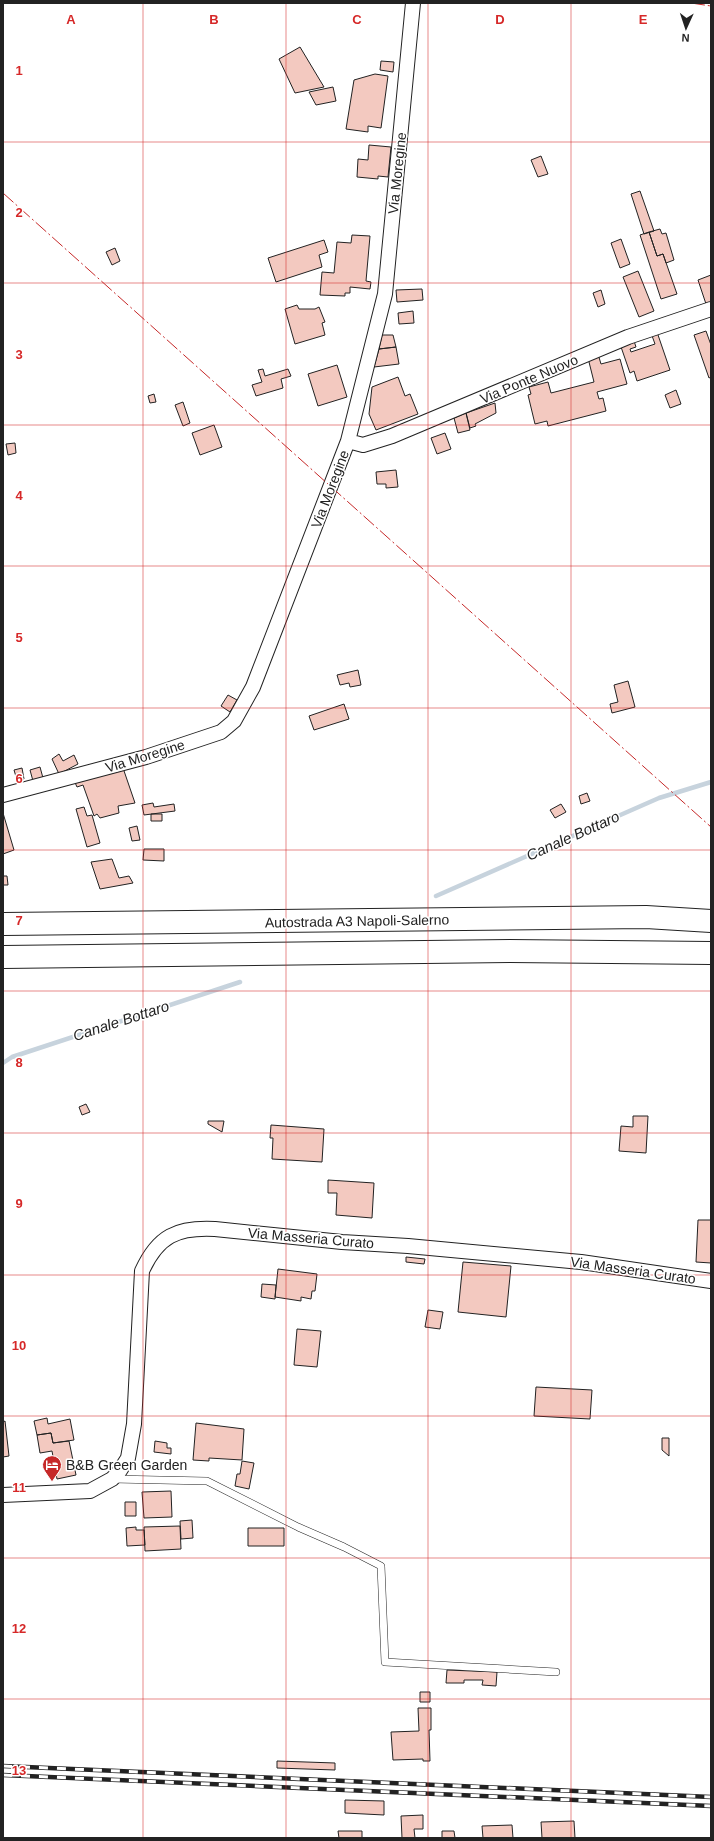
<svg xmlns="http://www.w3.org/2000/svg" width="714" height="1841" viewBox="0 0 714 1841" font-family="Arial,sans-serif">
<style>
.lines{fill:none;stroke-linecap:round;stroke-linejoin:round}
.stream{stroke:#c7d3dd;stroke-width:4.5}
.building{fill:#f3c9c0;stroke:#222}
.lane-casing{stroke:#222;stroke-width:8}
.street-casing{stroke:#222;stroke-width:16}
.highway-casing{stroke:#222;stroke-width:24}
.lane{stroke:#fff;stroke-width:7}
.street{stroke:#fff;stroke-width:14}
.highway{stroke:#fff;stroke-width:22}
.rail-casing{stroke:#222;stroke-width:4.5}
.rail{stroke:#fff;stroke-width:3;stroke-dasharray:9;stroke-linecap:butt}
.power{stroke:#c62828;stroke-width:1;stroke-dasharray:14 3 2 3;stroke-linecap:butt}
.grid{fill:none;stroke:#d62828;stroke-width:1;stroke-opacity:0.55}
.labels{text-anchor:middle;stroke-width:3;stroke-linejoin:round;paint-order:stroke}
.street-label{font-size:14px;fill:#222;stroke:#fff}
.poi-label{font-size:14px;fill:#222;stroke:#fff;text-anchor:start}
.water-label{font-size:15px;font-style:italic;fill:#222;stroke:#fff}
.grid-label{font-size:13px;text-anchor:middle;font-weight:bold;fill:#d62828;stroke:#fff;stroke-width:3;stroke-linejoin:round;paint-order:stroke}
</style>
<rect width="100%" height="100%" fill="#fff"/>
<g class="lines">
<path class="stream" d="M 436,896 L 659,798 L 711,782
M 3,1063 L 12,1057 L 240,982"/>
</g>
<path class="building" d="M 300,47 L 324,87 L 295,93 L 279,59 Z
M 381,61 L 394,62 L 393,72 L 380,70 Z
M 375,74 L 388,76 L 381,128 L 368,126 L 368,132 L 346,129 L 354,80 Z
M 333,87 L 336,101 L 316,105 L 309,92 Z
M 369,145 L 391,147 L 388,177 L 378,176 L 378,179 L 357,177 L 358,159 L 368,160 Z
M 541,156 L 548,174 L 538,177 L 531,160 Z
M 640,191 L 654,231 L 644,234 L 631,194 Z
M 660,229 L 662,234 L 666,233 L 674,260 L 666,263 L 663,254 L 657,256 L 649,232 Z
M 649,232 L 657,256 L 663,254 L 677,294 L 661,299 L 640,235 Z
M 352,235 L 370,236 L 366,281 L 371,282 L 370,289 L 350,287 L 350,293 L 345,293 L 345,296 L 320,295 L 322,272 L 334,273 L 337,242 L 351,243 Z
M 621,239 L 630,264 L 620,268 L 611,243 Z
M 324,240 L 328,252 L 319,255 L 322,267 L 276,282 L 268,258 Z
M 115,248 L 120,261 L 112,265 L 106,252 Z
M 638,271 L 654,311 L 639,317 L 623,277 Z
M 711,275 L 711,303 L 706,304 L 698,280 Z
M 422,289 L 423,300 L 397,302 L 396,290 Z
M 601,290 L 605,304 L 598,307 L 593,293 Z
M 297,305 L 299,309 L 315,309 L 319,307 L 325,322 L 322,323 L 325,335 L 295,344 L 285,309 Z
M 413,311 L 414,323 L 399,324 L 398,313 Z
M 706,331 L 711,345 L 711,377 L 709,378 L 694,335 Z
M 657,332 L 670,370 L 637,381 L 634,371 L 630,373 L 620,344 L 633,338 L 636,347 L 630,349 L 631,352 L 655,344 L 651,333 Z
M 382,335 L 393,335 L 396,347 L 379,349 Z
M 396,347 L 399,364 L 374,367 L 379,349 Z
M 598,354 L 601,364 L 620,359 L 627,384 L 597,392 L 599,399 L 603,398 L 606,411 L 548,426 L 547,421 L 535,424 L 528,395 L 531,394 L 529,387 L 548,382 L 551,393 L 594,382 L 588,358 Z
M 337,365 L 347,397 L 318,406 L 308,374 Z
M 263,369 L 265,376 L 288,369 L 291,376 L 281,379 L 283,388 L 256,396 L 252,385 L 262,382 L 258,370 Z
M 398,377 L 405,396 L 410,394 L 418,414 L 376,430 L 369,414 L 372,387 Z
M 676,390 L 681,404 L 670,408 L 665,395 Z
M 154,394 L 156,402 L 150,403 L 148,396 Z
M 183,402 L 190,423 L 183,426 L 175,405 Z
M 495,403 L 496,413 L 475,424 L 476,426 L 470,428 L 466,413 Z
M 466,413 L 470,430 L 458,433 L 454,418 Z
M 214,425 L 222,447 L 200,455 L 192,433 Z
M 445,433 L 451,449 L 437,454 L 431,438 Z
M 15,443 L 16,453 L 8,455 L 6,444 Z
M 396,470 L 398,487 L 386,488 L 386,484 L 377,484 L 376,472 Z
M 358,670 L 361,685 L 350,687 L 349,683 L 340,685 L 337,675 Z
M 628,681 L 635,707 L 612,713 L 610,704 L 618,702 L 614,685 Z
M 228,695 L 237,700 L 230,712 L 221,706 Z
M 344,704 L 349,719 L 314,730 L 309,716 Z
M 59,754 L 63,761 L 74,755 L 78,764 L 59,774 L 52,759 Z
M 122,765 L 135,803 L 118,806 L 119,813 L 100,818 L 97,814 L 94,816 L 83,785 L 77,787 L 73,778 Z
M 40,767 L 43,778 L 33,781 L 30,770 Z
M 22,768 L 24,779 L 17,780 L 14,770 Z
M 587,793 L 590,801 L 581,804 L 579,796 Z
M 153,803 L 154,807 L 174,804 L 175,811 L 144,815 L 142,805 Z
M 561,804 L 566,812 L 555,818 L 550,810 Z
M 84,807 L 87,816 L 92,815 L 100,843 L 87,847 L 76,809 Z
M 3,813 L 14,850 L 3,854 Z
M 151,814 L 162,814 L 162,821 L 151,821 Z
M 137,826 L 140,840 L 132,841 L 129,828 Z
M 144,849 L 164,849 L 164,861 L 143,860 Z
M 112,859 L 119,878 L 129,876 L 133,883 L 100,889 L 91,862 Z
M 3,876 L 7,876 L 8,885 L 3,885 Z
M 86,1104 L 90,1112 L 82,1115 L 79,1107 Z
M 633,1116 L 648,1116 L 646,1153 L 619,1151 L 621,1126 L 633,1127 Z
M 208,1121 L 224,1121 L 222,1132 L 208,1124 Z
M 271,1125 L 324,1129 L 322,1162 L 272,1159 L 273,1138 L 270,1138 Z
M 328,1180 L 374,1183 L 372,1218 L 336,1215 L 337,1193 L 328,1193 Z
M 698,1220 L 711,1220 L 711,1263 L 696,1262 Z
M 406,1257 L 425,1259 L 424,1264 L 406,1262 Z
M 463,1262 L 511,1266 L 506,1317 L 458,1312 Z
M 278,1269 L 317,1274 L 315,1291 L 312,1291 L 311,1299 L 301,1297 L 301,1301 L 275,1297 Z
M 262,1284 L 276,1285 L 275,1299 L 261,1297 Z
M 428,1310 L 443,1312 L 440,1329 L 425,1327 Z
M 297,1329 L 321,1331 L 317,1367 L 294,1365 Z
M 536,1387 L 592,1390 L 590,1419 L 534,1416 Z
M 47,1418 L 48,1424 L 70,1419 L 74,1440 L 53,1443 L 51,1433 L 37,1435 L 34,1421 Z
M 5,1421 L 9,1456 L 3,1457 L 3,1422 Z
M 196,1423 L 244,1429 L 242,1460 L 209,1458 L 209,1461 L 193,1460 Z
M 51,1433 L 53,1443 L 69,1441 L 76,1475 L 57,1479 L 52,1451 L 40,1453 L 37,1435 Z
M 662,1438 L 669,1438 L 669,1456 L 662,1450 Z
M 155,1441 L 167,1443 L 167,1448 L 171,1448 L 171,1454 L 154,1452 Z
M 242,1461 L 254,1463 L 249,1489 L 235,1486 L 237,1474 L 240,1474 Z
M 171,1491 L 172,1517 L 144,1518 L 142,1492 Z
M 125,1502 L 136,1502 L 136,1516 L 125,1516 Z
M 192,1520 L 193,1538 L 181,1539 L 180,1521 Z
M 180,1526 L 181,1549 L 145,1551 L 144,1527 Z
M 136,1527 L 136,1530 L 144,1530 L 145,1545 L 127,1546 L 126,1528 Z
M 248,1528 L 284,1528 L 284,1546 L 248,1546 Z
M 447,1670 L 497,1672 L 496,1686 L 482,1685 L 483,1680 L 464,1680 L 464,1683 L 446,1683 Z
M 420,1692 L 430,1692 L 430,1702 L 420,1702 Z
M 418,1708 L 431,1708 L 431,1730 L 429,1730 L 430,1761 L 423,1761 L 423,1759 L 393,1760 L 391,1732 L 419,1731 Z
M 277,1761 L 335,1763 L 335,1770 L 277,1768 Z
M 345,1800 L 384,1801 L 384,1815 L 345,1813 Z
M 423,1815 L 423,1829 L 414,1829 L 415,1838 L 402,1838 L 401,1816 Z
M 574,1821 L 575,1838 L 542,1838 L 541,1822 Z
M 512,1825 L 513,1838 L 483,1838 L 482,1826 Z
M 338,1831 L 362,1831 L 362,1838 L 339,1838 Z
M 442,1831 L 454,1831 L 455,1838 L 442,1838 Z"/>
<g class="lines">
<g class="lane-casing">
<path id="lane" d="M 113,1479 L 207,1481 L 298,1527 L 344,1547 L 381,1566 L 385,1662 L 556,1672"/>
</g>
<g class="street-casing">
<path id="street" d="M 348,441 L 363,445 L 392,436 L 628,337 L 711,309
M 3,795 L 146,757 L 221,732 L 234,721 L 253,687 L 348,441 L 385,294 L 413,3
M 3,1495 L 90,1491 L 112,1479 L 119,1472 L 128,1458 L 134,1424 L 142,1271 C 158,1236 177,1227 215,1229 L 342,1242 L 408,1246 L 581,1262 L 711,1281"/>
</g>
<g class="highway-casing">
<path id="highway" d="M 3,924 L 646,917 L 711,921
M 3,957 L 510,951 L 711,953"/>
</g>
<use href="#lane" class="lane"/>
<use href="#street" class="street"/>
<use href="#highway" class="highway"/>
<g class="rail-casing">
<path id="rail" d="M 3,1766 L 711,1797
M 3,1775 L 711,1806"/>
</g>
<use href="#rail" class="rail"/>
<path class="power" d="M 691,3 L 711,6
M 3,193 L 711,827"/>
</g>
<path class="grid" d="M 143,3 L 143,1838M 286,3 L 286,1838M 428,3 L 428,1838M 571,3 L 571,1838M 3,142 L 711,142M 3,283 L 711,283M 3,425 L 711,425M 3,566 L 711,566M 3,708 L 711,708M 3,850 L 711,850M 3,991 L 711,991M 3,1133 L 711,1133M 3,1275 L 711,1275M 3,1416 L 711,1416M 3,1558 L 711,1558M 3,1699 L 711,1699"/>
<defs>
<g id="hotel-pin" transform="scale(1)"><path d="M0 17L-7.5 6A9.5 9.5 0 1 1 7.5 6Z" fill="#c62828" stroke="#fff"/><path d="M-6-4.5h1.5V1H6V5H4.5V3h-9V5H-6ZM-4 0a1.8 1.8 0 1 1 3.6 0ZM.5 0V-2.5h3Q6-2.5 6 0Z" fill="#fff"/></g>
</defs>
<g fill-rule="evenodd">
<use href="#hotel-pin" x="52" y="1465"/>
</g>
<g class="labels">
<g class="street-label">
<text transform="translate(397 173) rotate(-84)" y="5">Via Moregine</text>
<text transform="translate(529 379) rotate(-23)" y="5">Via Ponte Nuovo</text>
<text transform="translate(330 489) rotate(-69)" y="5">Via Moregine</text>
<text transform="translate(145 756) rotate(-17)" y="5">Via Moregine</text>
<text transform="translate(357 921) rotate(-1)" y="5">Autostrada A3 Napoli-Salerno</text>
<text transform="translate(311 1238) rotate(5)" y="5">Via Masseria Curato</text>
<text transform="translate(633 1270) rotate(8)" y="5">Via Masseria Curato</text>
</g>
<g class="poi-label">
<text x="66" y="1470">B&amp;B Green Garden</text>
</g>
<g class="water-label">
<text transform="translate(573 836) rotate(-24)" y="5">Canale Bottaro</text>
<text transform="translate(121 1021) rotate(-18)" y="5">Canale Bottaro</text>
</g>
</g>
<g class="grid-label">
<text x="71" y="24">A</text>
<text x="214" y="24">B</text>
<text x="357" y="24">C</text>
<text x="500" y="24">D</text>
<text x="643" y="24">E</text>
<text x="19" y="75">1</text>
<text x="19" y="217">2</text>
<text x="19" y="359">3</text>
<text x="19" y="500">4</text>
<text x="19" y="642">5</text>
<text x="19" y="783">6</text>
<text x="19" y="925">7</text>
<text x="19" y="1067">8</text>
<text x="19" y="1208">9</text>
<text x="19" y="1350">10</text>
<text x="19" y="1492">11</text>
<text x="19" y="1633">12</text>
<text x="19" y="1775">13</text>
</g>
<rect width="714" height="1841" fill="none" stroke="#222222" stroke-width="8"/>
<g transform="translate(686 28) rotate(183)" stroke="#ffffff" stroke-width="3" paint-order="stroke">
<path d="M0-3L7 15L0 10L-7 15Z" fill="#222222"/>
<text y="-6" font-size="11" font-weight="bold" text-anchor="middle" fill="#222222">N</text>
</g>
</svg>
